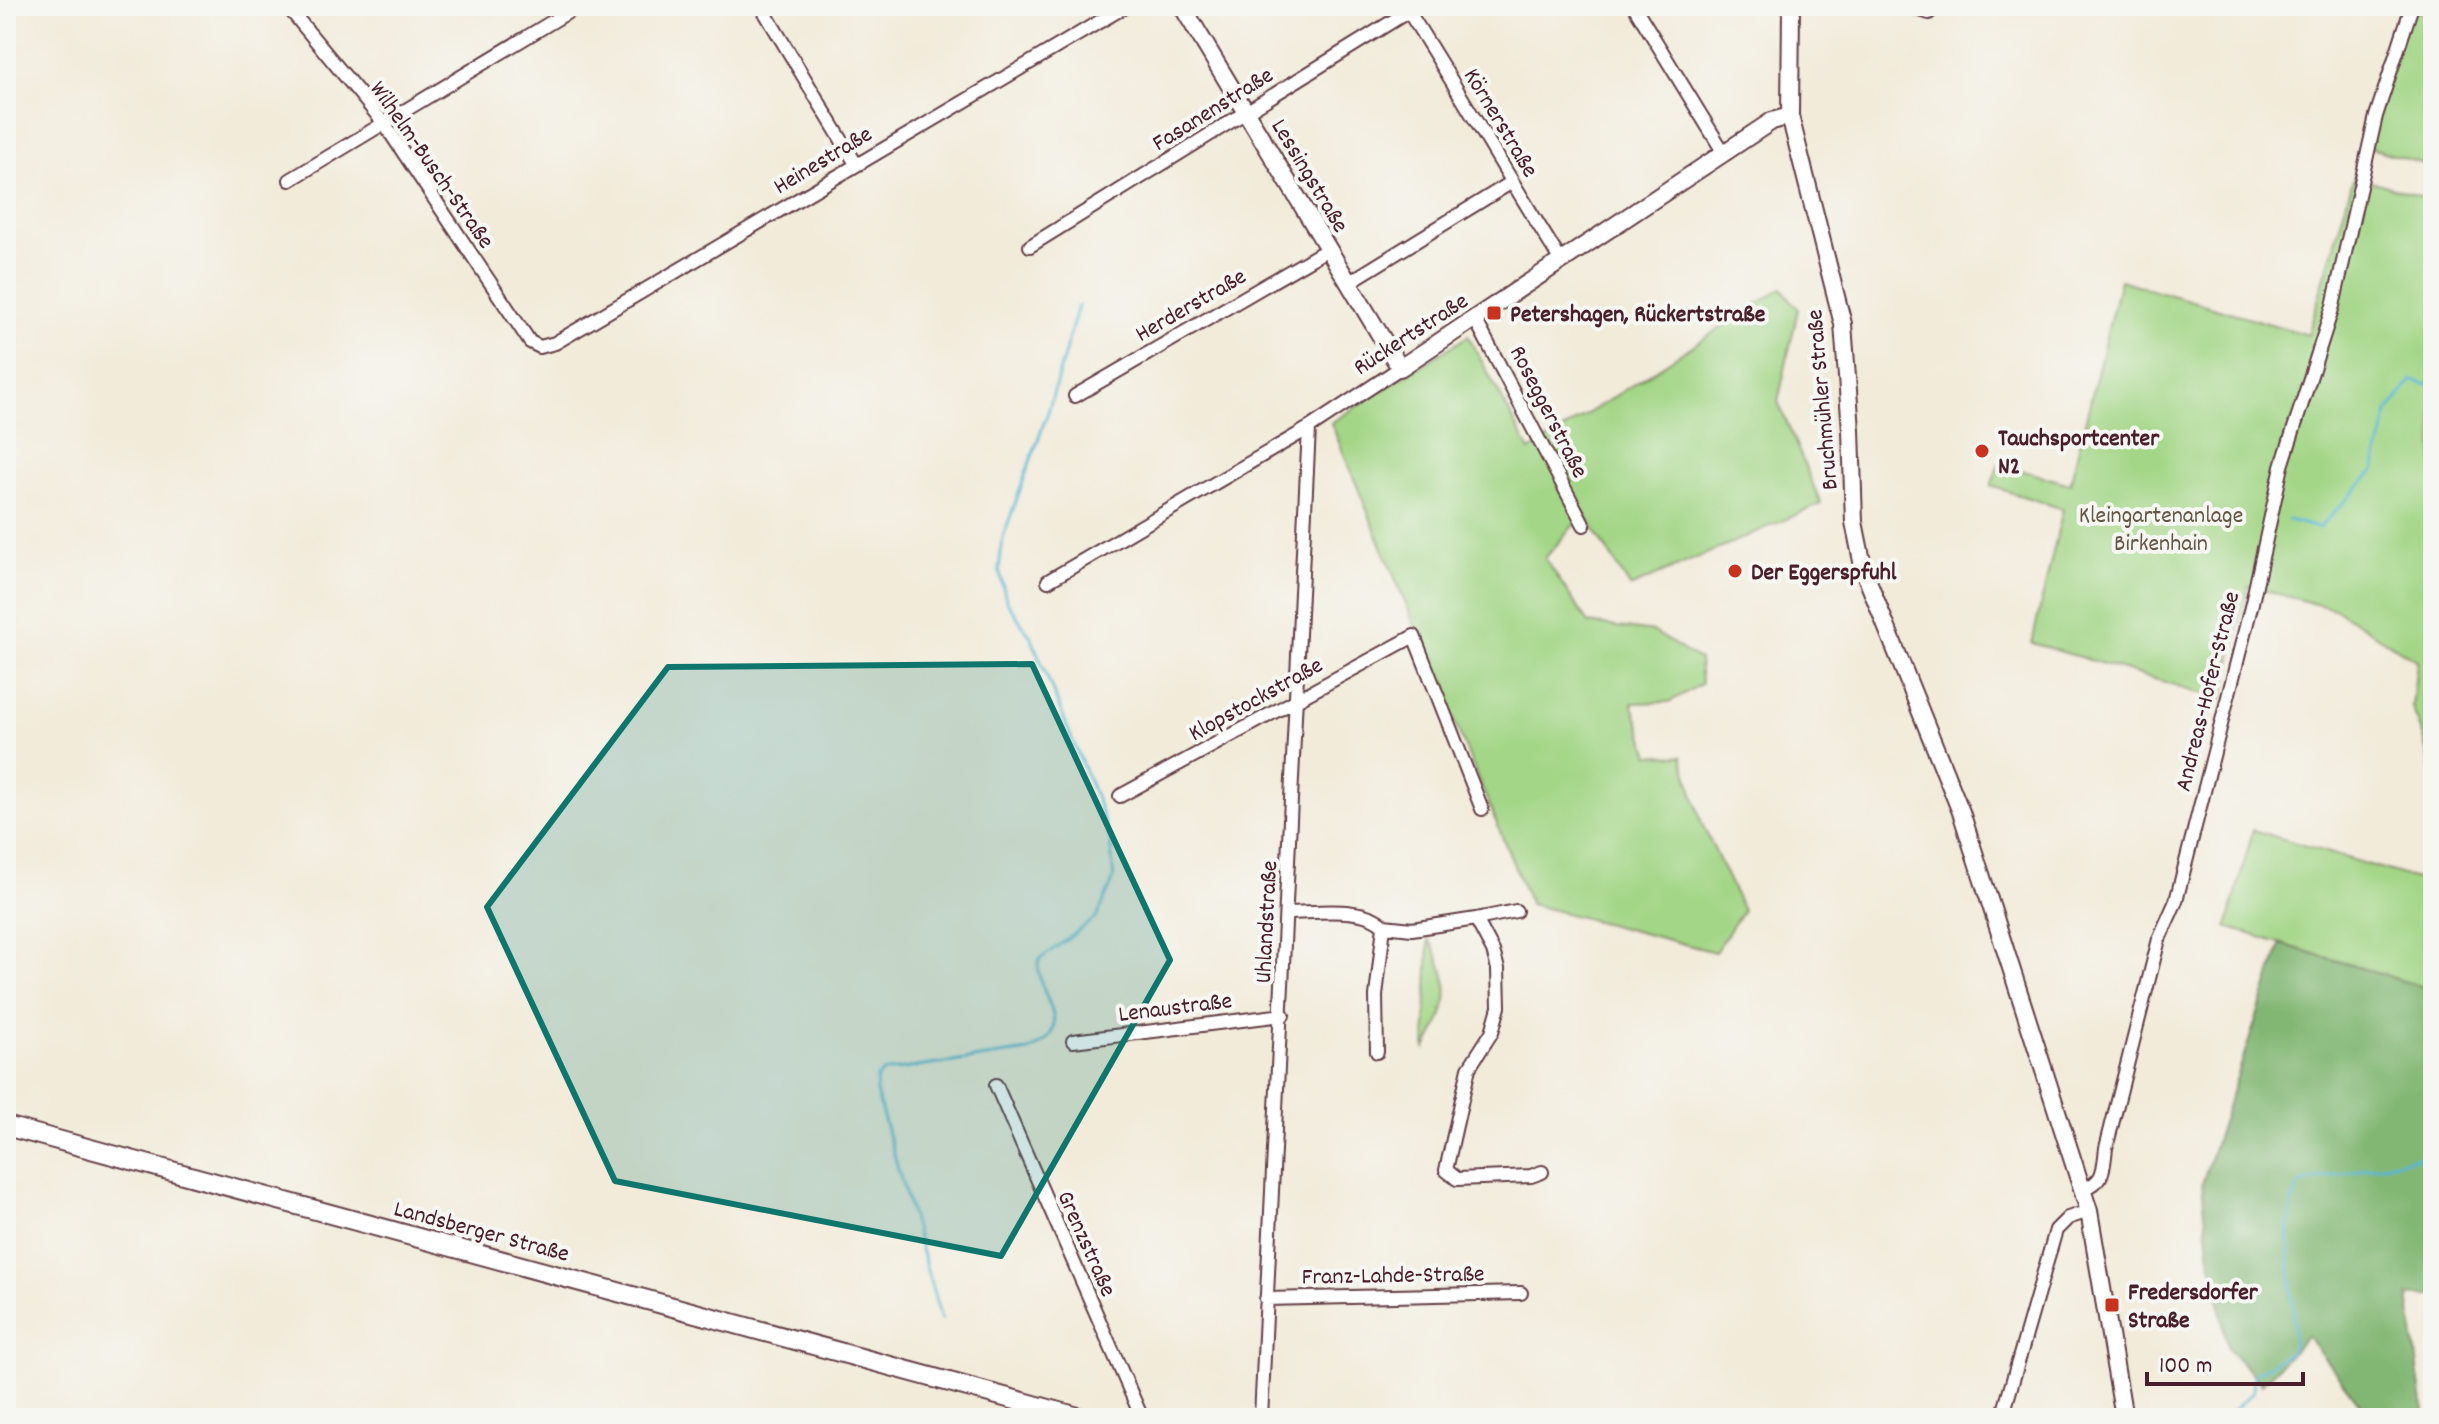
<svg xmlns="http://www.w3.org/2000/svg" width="2439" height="1424" viewBox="0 0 2439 1424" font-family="Dekko,sans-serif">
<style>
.green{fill:#a3d686;stroke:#767a58;stroke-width:2}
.forest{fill:#82b773;stroke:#666b4f;stroke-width:2}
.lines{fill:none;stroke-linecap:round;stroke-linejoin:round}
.stream{stroke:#55b6d3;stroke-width:3}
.minor-casing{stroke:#633e45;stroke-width:16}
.tertiary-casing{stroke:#633e45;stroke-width:20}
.secondary-casing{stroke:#633e45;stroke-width:22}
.minor{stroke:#fff;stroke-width:12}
.tertiary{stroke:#fff;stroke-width:16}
.secondary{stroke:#fff;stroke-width:18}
.marked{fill:#0f766e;fill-opacity:0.2;stroke:#0f766e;stroke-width:6;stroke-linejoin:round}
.poi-dot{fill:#c8321e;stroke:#f6f6f2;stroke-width:3}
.labels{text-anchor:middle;stroke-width:8;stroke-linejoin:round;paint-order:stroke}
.street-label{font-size:24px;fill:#4a1f2b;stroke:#f6f6f2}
.poi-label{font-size:24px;font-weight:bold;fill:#4a1f2b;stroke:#f6f6f2;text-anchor:start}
.park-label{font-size:24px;fill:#655646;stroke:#f6f6f2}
</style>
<rect width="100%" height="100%" fill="#f6f6f2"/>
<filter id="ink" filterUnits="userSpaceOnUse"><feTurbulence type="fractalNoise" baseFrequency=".0125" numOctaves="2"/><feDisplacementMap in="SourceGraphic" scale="16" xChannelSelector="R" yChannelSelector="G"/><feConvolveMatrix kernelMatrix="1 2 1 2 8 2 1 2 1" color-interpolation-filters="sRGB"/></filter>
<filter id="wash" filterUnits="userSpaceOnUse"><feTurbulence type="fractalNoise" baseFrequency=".006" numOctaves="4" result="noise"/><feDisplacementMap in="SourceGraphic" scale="32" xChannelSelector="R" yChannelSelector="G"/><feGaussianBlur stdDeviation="1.8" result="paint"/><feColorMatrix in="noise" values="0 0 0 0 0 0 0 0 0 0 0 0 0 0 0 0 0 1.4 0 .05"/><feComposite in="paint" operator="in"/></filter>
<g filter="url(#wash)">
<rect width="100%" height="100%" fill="#f2ebda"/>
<path class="green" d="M 2406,9 L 2433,15 L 2433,167 L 2364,146 Z
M 2354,176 L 2433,200 L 2433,780 L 2425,740 L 2412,707 L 2417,661 L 2335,609 L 2249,586 L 2222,699 L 2032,643 L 2063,509 L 1991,486 L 1999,464 L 2070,484 L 2120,280 L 2308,335 Z
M 1782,288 L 1798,309 L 1778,402 L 1821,504 L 1630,587 L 1584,513 L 1545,558 L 1588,623 L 1654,632 L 1699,660 L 1701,684 L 1669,702 L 1632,703 L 1650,755 L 1682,756 L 1702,824 L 1743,910 L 1715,952 L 1530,904 L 1331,423 L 1468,336 L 1530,451 Z
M 2253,830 L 2433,884 L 2433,990 L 2227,927 Z
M 1429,939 C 1455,989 1451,1002 1425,1050 Z"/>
<path class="forest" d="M 2281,944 L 2433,990 L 2433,1295 L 2408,1296 L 2425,1418 L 2371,1418 L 2307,1336 L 2262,1384 L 2228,1349 L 2209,1252 L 2202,1183 Z"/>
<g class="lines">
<path class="stream" d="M 2288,520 L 2319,528 L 2374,471 L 2388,412 L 2412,380 L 2433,385
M 941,1319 L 876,1092 L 877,1078 L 883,1072 L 1028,1051 C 1083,1028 1032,994 1039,960 L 1097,917 L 1114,878 L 1110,840 L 1099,806 L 1031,637 L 1006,600 L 999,569 L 1003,537 L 1048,412 L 1078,306
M 2225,1418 L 2253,1392 L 2254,1374 L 2289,1353 L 2293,1347 C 2299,1296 2275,1227 2300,1183 L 2433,1154"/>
</g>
</g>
<g filter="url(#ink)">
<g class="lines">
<g class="minor-casing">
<path id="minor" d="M 287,6 L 383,122 L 530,342 L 540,347 L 555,343 L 1126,6
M 761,6 L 856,164
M 1405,6 C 1459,90 1508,177 1561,261
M 1634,6 L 1724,153
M 1908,6 L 1929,13
M 290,180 L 578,6
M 1030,246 L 1417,6
M 1348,283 L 1512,182
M 1475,319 L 1584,525
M 1075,396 L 1328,249
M 1048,581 L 1309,428 L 1400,368
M 1120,796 L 1414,636 L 1482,809
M 1288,913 C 1315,913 1365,905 1384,926 L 1412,929 L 1476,919 L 1493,951 L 1498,969 L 1499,1007 L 1492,1032 L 1469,1068 L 1446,1170 L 1457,1179 L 1531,1176 L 1542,1172
M 1476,919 L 1516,911
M 1073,1041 L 1283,1015
M 1377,1052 L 1376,996 L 1384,926
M 996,1085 L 1142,1418
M 2082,1190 C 2105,1181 2103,1171 2106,1148 L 2159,939 L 2176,901 L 2252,603 L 2282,466 L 2333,306 L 2376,116 L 2412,6
M 1266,1299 L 1521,1293
M 1261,1418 L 1309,428
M 2002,1418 L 2056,1230 L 2068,1218 L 2089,1211"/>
</g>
<g class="tertiary-casing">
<path id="tertiary" d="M 1182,6 L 1400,368 L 1772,121 L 1790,116
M 1791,6 L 1790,116 L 1843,324 L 1851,430 L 1854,522 L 1864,571 L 1961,812 L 2089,1211 L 2124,1418"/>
</g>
<g class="secondary-casing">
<path id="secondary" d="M 6,1126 L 1082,1418"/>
</g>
<use href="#minor" class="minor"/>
<use href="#tertiary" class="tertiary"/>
<use href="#secondary" class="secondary"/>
</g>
</g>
<path class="marked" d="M 1032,664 L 1170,960 L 1001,1256 L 615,1181 L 487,907 L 668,667 Z"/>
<g class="poi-dot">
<rect x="1486" y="305" width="16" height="16" rx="4"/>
<circle cx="1982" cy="451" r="8"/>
<circle cx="1735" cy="571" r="8"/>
<rect x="2104" y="1297" width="16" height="16" rx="4"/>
</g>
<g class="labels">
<g class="street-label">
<text transform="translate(1212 108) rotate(-32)" y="8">Fasanenstraße</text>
<text transform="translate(1502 122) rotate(59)" y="8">Körnerstraße</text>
<text transform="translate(822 159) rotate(-31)" y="8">Heinestraße</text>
<text transform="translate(433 164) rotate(55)" y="8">Wilhelm-Busch-Straße</text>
<text transform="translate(1311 175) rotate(59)" y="8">Lessingstraße</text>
<text transform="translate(1190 304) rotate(-30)" y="8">Herderstraße</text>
<text transform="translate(1410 333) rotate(-33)" y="8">Rückertstraße</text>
<text transform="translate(1821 400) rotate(-95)" y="8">Bruchmühler Straße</text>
<text transform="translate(1550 411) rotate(63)" y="8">Roseggerstraße</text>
<text transform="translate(2206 691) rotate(-76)" y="8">Andreas-Hofer-Straße</text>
<text transform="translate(1255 698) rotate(-29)" y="8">Klopstockstraße</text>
<text transform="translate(1265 922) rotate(-87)" y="8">Uhlandstraße</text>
<text transform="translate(1175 1006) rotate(-7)" y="8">Lenaustraße</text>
<text transform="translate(482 1230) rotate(15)" y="8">Landsberger Straße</text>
<text transform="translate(1088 1243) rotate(66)" y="8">Grenzstraße</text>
<text transform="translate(1393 1274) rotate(-1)" y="8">Franz-Lahde-Straße</text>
</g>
<g class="poi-label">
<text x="1510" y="321">Petershagen, Rückertstraße</text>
<text x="1998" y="445">Tauchsportcenter<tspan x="1998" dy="28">N2</tspan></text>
<text x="1751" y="579">Der Eggerspfuhl</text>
<text x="2128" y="1299">Fredersdorfer<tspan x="2128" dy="28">Straße</tspan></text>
</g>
<g class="park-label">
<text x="2161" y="522">Kleingartenanlage<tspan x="2161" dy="28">Birkenhain</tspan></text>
</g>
</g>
<rect width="2439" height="1424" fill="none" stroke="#f6f6f2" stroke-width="32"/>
<path d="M2147 1372v12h156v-12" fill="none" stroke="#4a1f2b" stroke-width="4"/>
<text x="2159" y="1372" font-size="24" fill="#4a1f2b" stroke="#f6f6f2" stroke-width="6" paint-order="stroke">100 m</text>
</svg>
